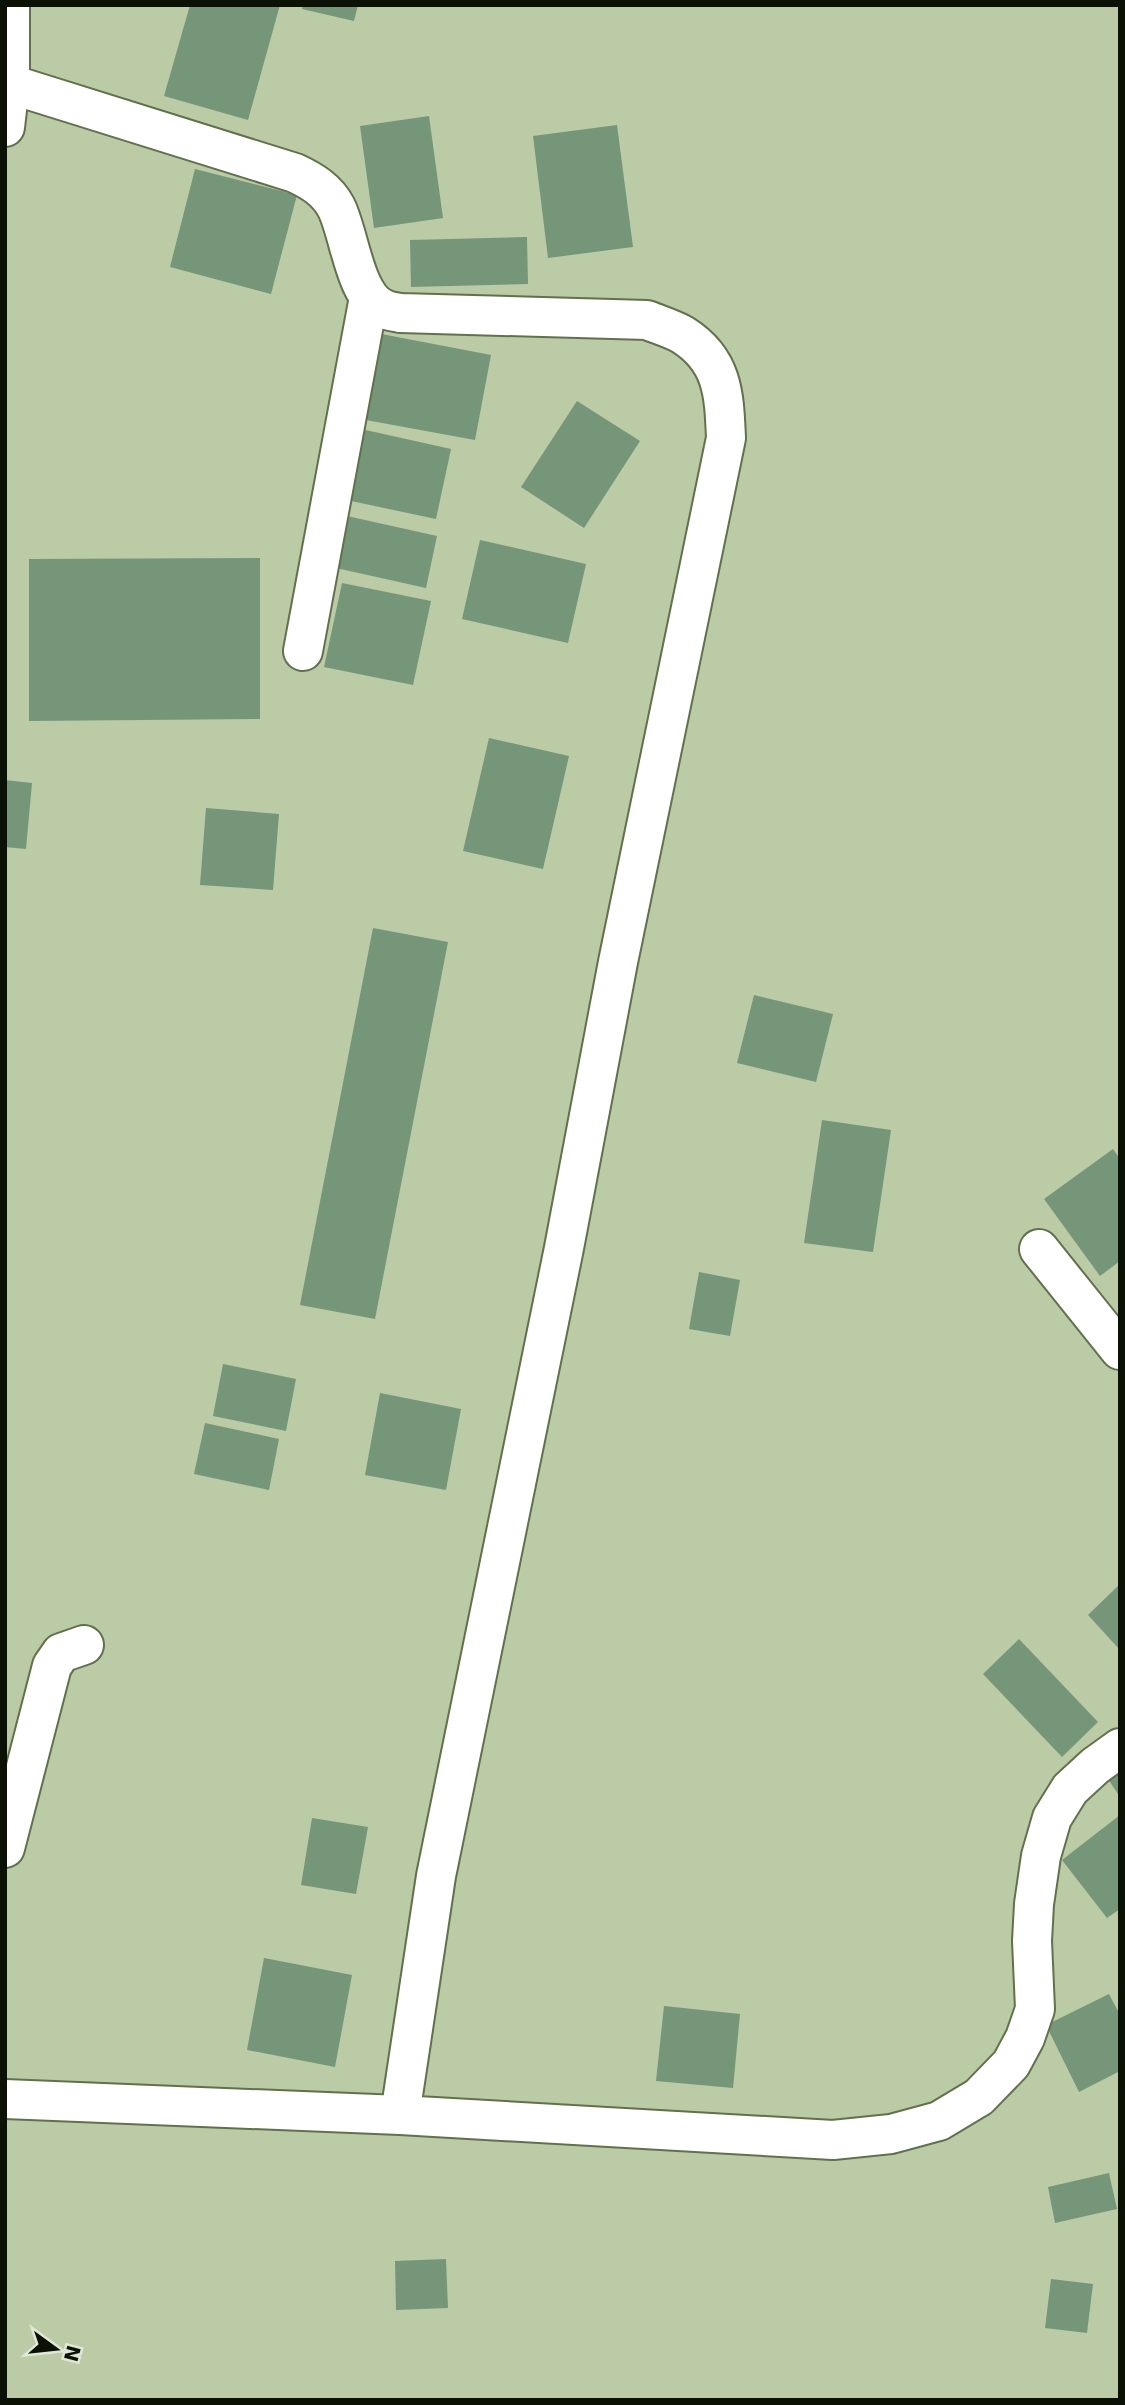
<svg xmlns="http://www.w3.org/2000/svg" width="1125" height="2405" viewBox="0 0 1125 2405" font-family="'DejaVu Sans',sans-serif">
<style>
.building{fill:#769679}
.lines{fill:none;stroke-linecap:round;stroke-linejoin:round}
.street-casing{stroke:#61704d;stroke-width:42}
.street{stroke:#fff;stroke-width:38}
</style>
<rect width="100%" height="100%" fill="#bacba5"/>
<path class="building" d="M 190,5 L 280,5 L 248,120 L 164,96 Z
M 303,5 L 358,5 L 354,21 L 302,9 Z
M 429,116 L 443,218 L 374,228 L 360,126 Z
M 617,125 L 633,247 L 548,258 L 533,136 Z
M 195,169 L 297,195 L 271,294 L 170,267 Z
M 527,237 L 528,284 L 411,287 L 410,240 Z
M 371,332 L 491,355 L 475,440 L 355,418 Z
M 577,401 L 640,441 L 584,528 L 521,487 Z
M 352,427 L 451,449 L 436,519 L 337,498 Z
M 338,514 L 437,536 L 426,588 L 327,566 Z
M 480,540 L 586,564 L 568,643 L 462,619 Z
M 260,558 L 260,719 L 29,721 L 29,559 Z
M 342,583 L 431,601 L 413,685 L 324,667 Z
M 489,738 L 569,756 L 543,869 L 463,851 Z
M 5,780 L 32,783 L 26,849 L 5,847 Z
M 206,808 L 279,814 L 273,890 L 200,885 Z
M 373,928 L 448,942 L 375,1319 L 300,1305 Z
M 754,995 L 833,1014 L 816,1082 L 737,1063 Z
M 822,1120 L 891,1130 L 873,1252 L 804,1243 Z
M 1113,1149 L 1120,1159 L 1120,1261 L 1100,1276 L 1044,1199 Z
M 699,1272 L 740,1280 L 730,1336 L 689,1329 Z
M 223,1364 L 296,1379 L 286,1431 L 213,1416 Z
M 380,1393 L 461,1409 L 446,1490 L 365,1475 Z
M 205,1423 L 279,1439 L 269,1490 L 194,1474 Z
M 1120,1584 L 1120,1650 L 1088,1615 Z
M 1019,1639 L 1098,1722 L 1062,1757 L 983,1674 Z
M 1120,1762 L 1120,1797 L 1104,1773 Z
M 1120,1815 L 1120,1909 L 1107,1918 L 1062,1860 Z
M 312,1818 L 368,1827 L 356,1894 L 301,1885 Z
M 264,1958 L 352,1975 L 335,2067 L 247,2050 Z
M 1109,1994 L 1120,2015 L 1120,2071 L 1079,2092 L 1046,2025 Z
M 664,2006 L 740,2014 L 733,2088 L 656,2081 Z
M 1109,2173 L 1117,2209 L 1055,2223 L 1048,2187 Z
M 446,2259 L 448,2308 L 396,2310 L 395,2261 Z
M 1051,2279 L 1093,2284 L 1087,2333 L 1045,2328 Z"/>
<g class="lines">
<g class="street-casing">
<path id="street" d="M 10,84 L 295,173 C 312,181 327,190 336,207 C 350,234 354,297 384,309 C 388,311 395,312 400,313 L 647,320 C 659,325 673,329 683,335 C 724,361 724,396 726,438 L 618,962 L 564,1248 L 436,1876 L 400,2115
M 5,127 L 10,84 L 10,5
M 303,651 L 369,297
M 1039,1249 L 1120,1350
M 5,1848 L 52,1666 L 61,1653 L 84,1645
M 5,2099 L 400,2115 L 833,2140 L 891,2134 L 939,2121 L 979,2097 L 1011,2064 L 1025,2038 L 1035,2009 L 1032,1941 L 1034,1904 L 1041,1856 L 1052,1818 L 1070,1789 L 1095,1766 L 1120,1748"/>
</g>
<use href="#street" class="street"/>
</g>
<rect width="1125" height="2405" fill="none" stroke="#0c1105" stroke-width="14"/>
<g transform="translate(56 2349) rotate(105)" stroke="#dfe8d5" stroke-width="5" paint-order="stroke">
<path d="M0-5L12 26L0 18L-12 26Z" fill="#0c1105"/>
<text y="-10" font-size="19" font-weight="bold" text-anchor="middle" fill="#0c1105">N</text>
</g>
</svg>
